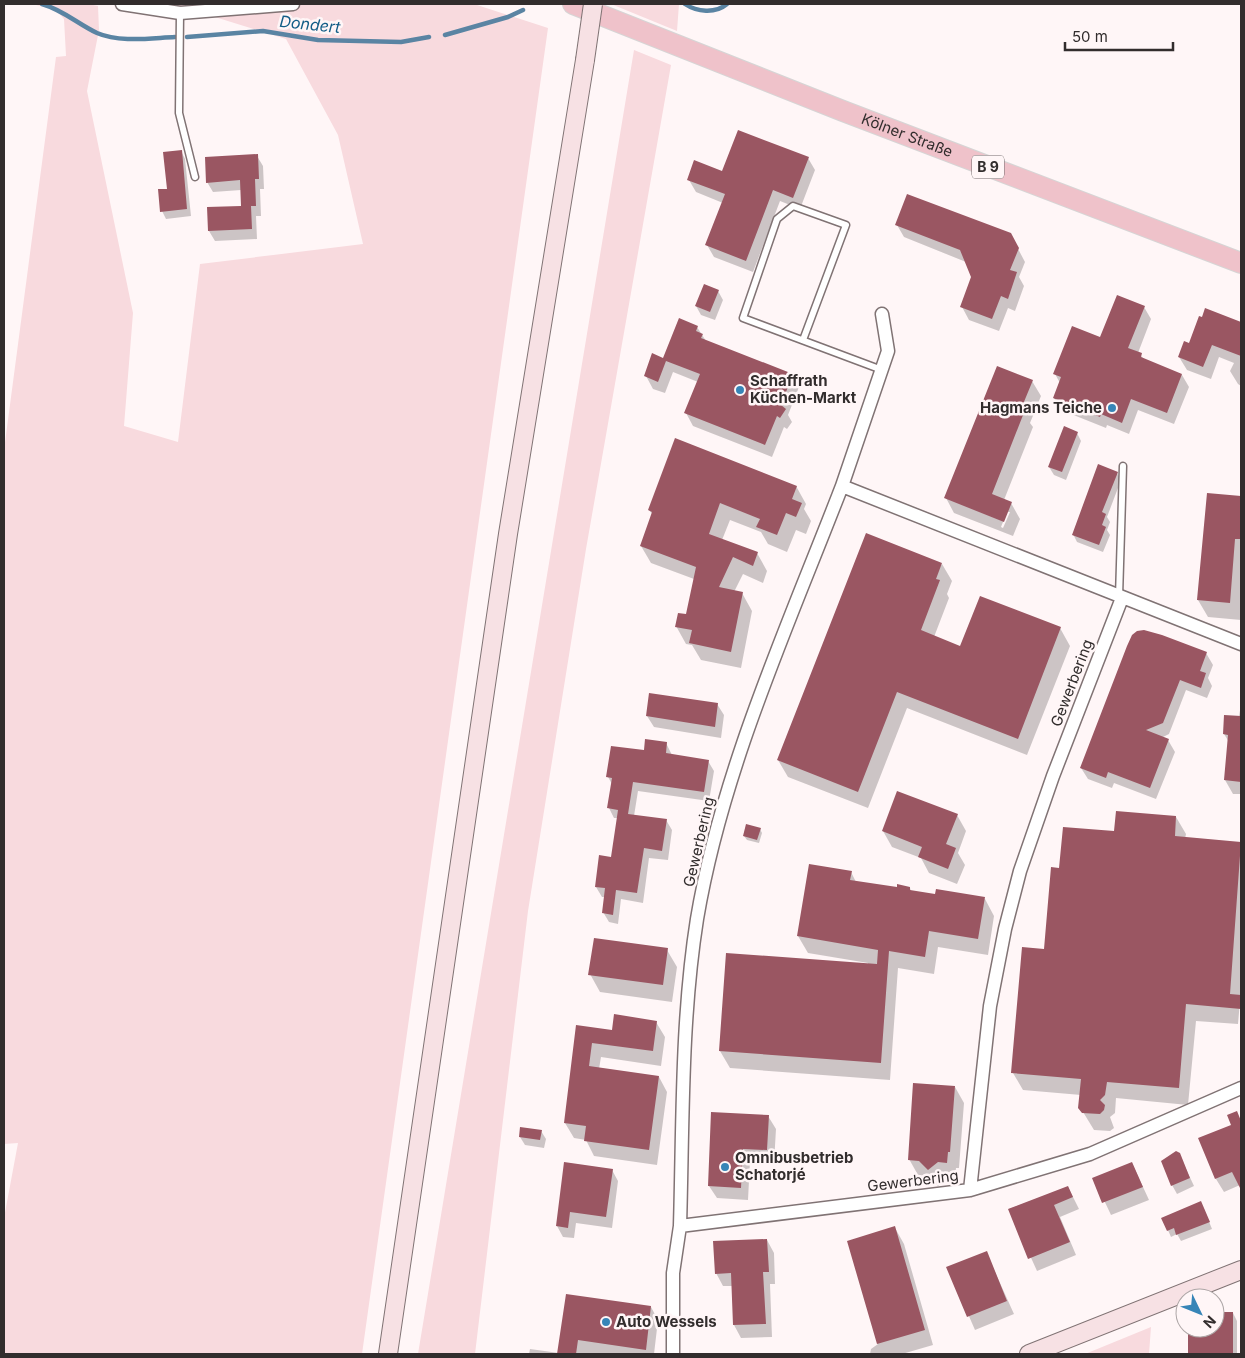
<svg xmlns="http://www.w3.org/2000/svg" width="1245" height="1358" viewBox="0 0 1245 1358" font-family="Inter,sans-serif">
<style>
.green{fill:#f8dade}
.shadow{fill:#0003;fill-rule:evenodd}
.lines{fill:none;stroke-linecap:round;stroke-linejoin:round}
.stream{stroke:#5a84a3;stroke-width:4.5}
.building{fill:#9a5662}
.lane-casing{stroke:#807374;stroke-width:9}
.street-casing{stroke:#807374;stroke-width:15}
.secondary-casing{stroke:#807374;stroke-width:20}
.primary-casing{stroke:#d6d5d5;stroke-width:22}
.lane{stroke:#fff;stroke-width:6}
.street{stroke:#fff;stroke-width:12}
.secondary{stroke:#f7e1e4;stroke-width:18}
.primary{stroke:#efc2ca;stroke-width:20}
.secondary-bridge-casing{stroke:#807374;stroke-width:20;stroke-linecap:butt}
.secondary-bridge{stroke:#f7e1e4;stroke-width:18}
.poi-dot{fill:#3785b7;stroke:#fff6f7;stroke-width:2}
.labels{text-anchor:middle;stroke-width:5;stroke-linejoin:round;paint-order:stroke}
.shield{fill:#fff6f7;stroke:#70696a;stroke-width:1}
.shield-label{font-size:14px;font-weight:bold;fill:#322d2d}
.street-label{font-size:15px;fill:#322d2d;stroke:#fff6f7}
.poi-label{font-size:15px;font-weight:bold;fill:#322d2d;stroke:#fff6f7;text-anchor:start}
.water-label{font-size:16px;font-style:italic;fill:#135d87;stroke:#fff6f7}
</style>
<rect width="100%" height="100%" fill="#fff6f7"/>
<path class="green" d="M 32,4 L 88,4 L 98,6 L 99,30 L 87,91 L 133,313 L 124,426 L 178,442 L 200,264 L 363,244 L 338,135 L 286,39 L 173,4 L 474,4 L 548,28 L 362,1354 L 4,1354 L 4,1218 L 18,1143 L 4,1144 L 4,450 L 56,57 L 66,56 L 64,19 L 56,10 Z
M 611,4 L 679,4 L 677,31 Z
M 634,50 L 671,65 L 586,549 L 528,911 L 475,1354 L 418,1354 Z
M 1151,1327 L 1149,1354 L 1085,1354 Z"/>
<path class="shadow" d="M 181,151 L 185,159 L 191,216 L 166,219 L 162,211 Z
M 257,156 L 263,166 L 264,189 L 260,189 L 261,216 L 256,216 L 257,239 L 215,241 L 209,231 L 208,208 L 242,207 L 241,190 L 213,192 L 207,182 Z
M 808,158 L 815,170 L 800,209 L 780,201 L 753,272 L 714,257 L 707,245 L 723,203 L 696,192 L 689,180 Z
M 897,225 L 1016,245 L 1025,262 L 1019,277 L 1024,286 L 1015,311 L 1008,308 L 999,331 L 969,320 L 962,307 L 973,277 L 966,262 L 904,237 Z
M 718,291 L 723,300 L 715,320 L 701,315 L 696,306 Z
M 1144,307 L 1151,319 L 1138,353 L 1145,360 L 1182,375 L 1189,387 L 1174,424 L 1138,410 L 1129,434 L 1107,425 L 1106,428 L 1061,410 L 1054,398 L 1060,383 L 1055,374 Z
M 1206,310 L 1241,323 L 1241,386 L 1238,384 L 1230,371 L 1234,363 L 1219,357 L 1211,379 L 1187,370 L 1179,357 L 1189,344 Z
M 697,327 L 706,341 L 792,375 L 799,387 L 788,415 L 792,422 L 787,429 L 784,427 L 772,457 L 693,426 L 686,413 L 698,382 L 673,372 L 665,393 L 653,389 L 646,376 Z
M 1032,381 L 1041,396 L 1030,423 L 1033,427 L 1004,500 L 1011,503 L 1020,519 L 1013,536 L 954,513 L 946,498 ZM 1007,512 L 1010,512 L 1003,528 L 1001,527 Z
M 1077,433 L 1081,441 L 1066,480 L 1054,475 L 1049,467 Z
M 1117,473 L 1121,480 L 1107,517 L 1110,522 L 1107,530 L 1110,535 L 1103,552 L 1077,542 L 1073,534 Z
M 796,486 L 806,504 L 804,509 L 811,521 L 806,534 L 796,530 L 787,552 L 768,544 L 761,532 L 730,520 L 722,540 L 757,553 L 767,571 L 763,583 L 743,574 L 734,592 L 742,593 L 752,611 L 741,668 L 701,660 L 692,645 L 686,644 L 676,626 L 687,616 L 694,579 L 651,563 L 641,546 L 653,515 L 649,510 Z
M 1208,494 L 1241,497 L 1241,620 L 1208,617 L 1198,600 Z
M 942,564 L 952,581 L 947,594 L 949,598 L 934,637 L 961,648 L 1060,628 L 1070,646 L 1027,755 L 907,708 L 868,808 L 788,777 L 778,760 Z
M 1206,653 L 1213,665 L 1208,678 L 1212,686 L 1207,698 L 1186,690 L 1169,734 L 1161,738 L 1168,740 L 1175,752 L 1156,799 L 1114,783 L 1112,788 L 1088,779 L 1081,768 Z
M 1241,703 L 1241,794 L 1233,794 L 1225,780 L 1229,742 L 1224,734 L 1239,717 Z
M 717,704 L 724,715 L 721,738 L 654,727 L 647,716 Z
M 666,743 L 672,755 L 708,761 L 714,771 L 709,801 L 638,791 L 634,816 L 666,820 L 672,830 L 668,860 L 649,858 L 643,903 L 621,899 L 618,924 L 609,922 L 603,912 L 605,897 L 602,897 L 596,887 L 612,858 L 618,818 L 614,818 L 609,808 L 612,784 L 608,777 L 645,752 Z
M 957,815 L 966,831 L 958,853 L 965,865 L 957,884 L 929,873 L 921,858 L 892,847 L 883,831 Z
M 1176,817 L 1186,834 L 1185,839 L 1241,843 L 1241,990 L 1238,1024 L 1196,1021 L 1188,1105 L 1116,1098 L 1115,1113 L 1110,1117 L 1114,1128 L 1110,1131 L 1094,1130 L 1080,1107 L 1081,1095 L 1023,1090 L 1013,1073 L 1045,951 L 1061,869 L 1115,832 Z
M 760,829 L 762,833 L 759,843 L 747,840 L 744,836 Z
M 851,872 L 856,882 L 898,889 L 910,888 L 911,891 L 936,895 L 985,899 L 994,916 L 988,955 L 938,947 L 934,974 L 898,968 L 890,1080 L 730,1068 L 720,1051 L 727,955 L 868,965 L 868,963 L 808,953 L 798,936 Z
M 667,950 L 677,967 L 672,1002 L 600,992 L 590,974 Z
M 656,1022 L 665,1037 L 661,1066 L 601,1057 L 599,1069 L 659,1077 L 667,1092 L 657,1165 L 594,1156 L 586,1140 L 574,1138 L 565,1123 L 577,1026 L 613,1031 Z
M 955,1087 L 964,1103 L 959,1168 L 956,1168 L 955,1178 L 947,1178 L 938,1186 L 930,1176 L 918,1175 L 909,1159 Z
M 1236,1112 L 1241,1121 L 1241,1187 L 1240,1185 L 1224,1192 L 1216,1179 Z
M 768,1116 L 776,1129 L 774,1163 L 750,1161 L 748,1200 L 717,1198 L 709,1186 Z
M 541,1131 L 546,1139 L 544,1148 L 525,1145 L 520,1137 Z
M 1179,1154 L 1194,1186 L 1177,1194 L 1172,1185 Z
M 1132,1163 L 1149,1200 L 1111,1215 L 1094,1179 Z
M 565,1164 L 612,1170 L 618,1181 L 612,1228 L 576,1223 L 574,1238 L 563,1237 L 557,1226 Z
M 1068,1187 L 1079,1209 L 1060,1217 L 1076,1255 L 1037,1271 L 1009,1209 Z
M 1204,1209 L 1212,1229 L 1181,1241 L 1177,1234 L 1171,1237 L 1163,1219 Z
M 895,1228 L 904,1244 L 933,1345 L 902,1354 L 870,1354 L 871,1349 L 878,1344 L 848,1242 Z
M 767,1240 L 774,1253 L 775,1284 L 770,1284 L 772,1337 L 741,1338 L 734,1325 L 732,1286 L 723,1286 L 716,1273 Z
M 986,1252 L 1014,1314 L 975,1330 L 948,1268 Z
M 567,1296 L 651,1307 L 658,1320 L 654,1354 L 529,1354 L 530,1349 L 559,1353 Z
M 1215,1313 L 1233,1313 L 1237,1321 L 1237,1354 L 1189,1354 L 1189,1335 L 1204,1335 L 1204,1328 L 1215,1328 Z"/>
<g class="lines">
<path class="stream" d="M 42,4 C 63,10 78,24 97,33 C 120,43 151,38 175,37
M 685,4 C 697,12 715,14 727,4
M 445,35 L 508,17 L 523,10
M 187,37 L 263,31 L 318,40 L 401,42 L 429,37"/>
</g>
<path class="building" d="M 738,130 L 809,157 L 793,198 L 773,190 L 746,261 L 705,245 L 725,194 L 687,180 L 694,160 L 722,171 Z
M 182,150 L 187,209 L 160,212 L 158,189 L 167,189 L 163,152 Z
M 258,154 L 259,179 L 255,179 L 256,206 L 251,206 L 252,229 L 208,231 L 207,207 L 241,206 L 240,180 L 206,183 L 205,157 Z
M 907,194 L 1011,233 L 1019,248 L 1010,270 L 1017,272 L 1008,299 L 1001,296 L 992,319 L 960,307 L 971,277 L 960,250 L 895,225 Z
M 704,284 L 719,290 L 710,312 L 695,306 Z
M 1117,295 L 1145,306 L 1128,348 L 1142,353 L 1141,357 L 1182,374 L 1167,413 L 1131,399 L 1122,423 L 1101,414 L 1100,417 L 1053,398 L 1061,377 L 1053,374 L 1072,326 L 1100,337 Z
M 1205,308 L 1241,322 L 1241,356 L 1212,345 L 1203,367 L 1178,357 L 1184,341 L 1189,343 L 1199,316 L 1202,317 Z
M 679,318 L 698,326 L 696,331 L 703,334 L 701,338 L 793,374 L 781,405 L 786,409 L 780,418 L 777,416 L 765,445 L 684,413 L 700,374 L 666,361 L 658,382 L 644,376 L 652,353 L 663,358 Z
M 997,366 L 1033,380 L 1021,409 L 1025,410 L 992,494 L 1012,502 L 1004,522 L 944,498 Z
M 1064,426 L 1078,432 L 1062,472 L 1048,467 Z
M 675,438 L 797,486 L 792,499 L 802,503 L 796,517 L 786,513 L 777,535 L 756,527 L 760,519 L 720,503 L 709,534 L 758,552 L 753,566 L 733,557 L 719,587 L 743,592 L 731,652 L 689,643 L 692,630 L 675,627 L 678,613 L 686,614 L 696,567 L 640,546 L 652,512 L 648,510 Z
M 1098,464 L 1118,472 L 1102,512 L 1106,514 L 1102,525 L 1106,527 L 1099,545 L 1072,535 Z
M 1207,493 L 1241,496 L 1241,539 L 1235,539 L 1230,603 L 1197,600 Z
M 866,533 L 942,563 L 936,579 L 940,580 L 921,630 L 960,646 L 980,596 L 1061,627 L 1018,739 L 897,692 L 858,792 L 777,760 Z
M 1144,630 L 1162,635 L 1207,652 L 1200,671 L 1206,673 L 1201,688 L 1180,680 L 1163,723 L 1146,730 L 1169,739 L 1150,788 L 1108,772 L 1106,778 L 1080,768 L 1127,646 L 1132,635 L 1137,631 Z
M 649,693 L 718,703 L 715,727 L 646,716 Z
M 1224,715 L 1241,716 L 1241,782 L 1224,780 L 1228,735 L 1223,734 Z
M 645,739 L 667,742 L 666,753 L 709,760 L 704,792 L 633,782 L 628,814 L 667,819 L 662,851 L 644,848 L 637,893 L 616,890 L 613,915 L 602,913 L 605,888 L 595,887 L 599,855 L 611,857 L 618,810 L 607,808 L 612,778 L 606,777 L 611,746 L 644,750 Z
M 897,791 L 958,814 L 946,844 L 956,848 L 948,869 L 918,857 L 922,847 L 882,831 Z
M 1116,811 L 1176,816 L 1175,836 L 1241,842 L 1230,994 L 1241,995 L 1241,1009 L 1186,1004 L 1179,1088 L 1107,1082 L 1105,1095 L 1100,1100 L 1105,1105 L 1104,1110 L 1100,1114 L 1082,1113 L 1078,1108 L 1081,1079 L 1011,1073 L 1022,947 L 1044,949 L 1051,867 L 1059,868 L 1063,827 L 1114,831 Z
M 746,824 L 761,828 L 757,840 L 743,836 Z
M 809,864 L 852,871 L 850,880 L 897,887 L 897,884 L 910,887 L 910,890 L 935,894 L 936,889 L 985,897 L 978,939 L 929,931 L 925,957 L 889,951 L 881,1063 L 719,1051 L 726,953 L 877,964 L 878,950 L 797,936 Z
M 594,938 L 668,948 L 663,985 L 588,975 Z
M 614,1014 L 657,1021 L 653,1051 L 592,1043 L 589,1066 L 659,1076 L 649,1150 L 584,1141 L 586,1126 L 564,1123 L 576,1025 L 612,1030 Z
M 913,1083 L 955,1086 L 950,1152 L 948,1152 L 947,1163 L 938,1162 L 928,1170 L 919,1161 L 908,1160 Z
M 1237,1111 L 1241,1121 L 1241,1190 L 1232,1172 L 1215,1179 L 1198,1138 L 1231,1125 L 1227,1115 Z
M 711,1112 L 769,1115 L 767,1150 L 743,1149 L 741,1188 L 708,1186 Z
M 520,1127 L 542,1130 L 540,1140 L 519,1137 Z
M 1176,1151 L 1180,1153 L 1190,1178 L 1171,1186 L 1161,1161 Z
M 564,1162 L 613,1169 L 606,1217 L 570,1212 L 568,1228 L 556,1226 Z
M 1132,1162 L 1143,1187 L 1102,1203 L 1092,1178 Z
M 1068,1186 L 1073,1197 L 1054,1205 L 1070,1242 L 1028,1259 L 1008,1209 Z
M 1201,1201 L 1210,1222 L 1176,1235 L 1174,1228 L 1167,1231 L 1161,1218 Z
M 895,1226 L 925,1330 L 877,1344 L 847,1241 Z
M 767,1239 L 769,1272 L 763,1272 L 766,1324 L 733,1325 L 731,1273 L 715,1274 L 713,1241 Z
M 987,1251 L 1007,1301 L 967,1317 L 946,1267 Z
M 566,1294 L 651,1306 L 646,1350 L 578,1340 L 576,1354 L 557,1354 Z
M 1215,1312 L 1233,1312 L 1233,1354 L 1188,1354 L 1188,1334 L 1203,1334 L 1203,1328 L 1215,1328 Z"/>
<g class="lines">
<g class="lane-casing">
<path id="lane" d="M 180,13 L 179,113 L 195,177
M 803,340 L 846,225 L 793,206 L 777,219 L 743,318 L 882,370
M 1119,597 L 1123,466"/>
</g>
<g class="street-casing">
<path id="street" d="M 122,4 L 180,13 L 293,4
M 842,486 L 888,351 L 882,314
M 1241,644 L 842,486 C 788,626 722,770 697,919 C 681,1020 683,1123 680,1226 L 970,1190 L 1090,1154 L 1241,1088
M 970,1190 L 990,1006 L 1005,929 L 1020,871 L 1053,776 L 1122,598
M 673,1354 L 673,1273 L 680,1226"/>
</g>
<g class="secondary-casing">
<path id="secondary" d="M 388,1354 L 508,534 L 585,60
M 1029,1354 L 1241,1270"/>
</g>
<g class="primary-casing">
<g id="primary">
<path id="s1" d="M 573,4 L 843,111 L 1241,263"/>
</g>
</g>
<use href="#lane" class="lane"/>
<use href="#street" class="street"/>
<use href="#secondary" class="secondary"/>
<use href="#primary" class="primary"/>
<g class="secondary-bridge-casing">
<path id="secondary-bridge" d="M 585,60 L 593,4"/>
</g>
<use href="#secondary-bridge" class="secondary-bridge"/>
</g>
<g class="poi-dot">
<circle cx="740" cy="390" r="5"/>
<circle cx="1112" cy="408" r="5"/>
<circle cx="725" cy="1167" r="5"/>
<circle cx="606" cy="1322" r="5"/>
</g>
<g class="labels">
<rect class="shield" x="972" y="155.5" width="32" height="23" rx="4"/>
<g class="shield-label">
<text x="988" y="172">B 9</text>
</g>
<g class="street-label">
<text dy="5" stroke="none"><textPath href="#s1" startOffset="359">Kölner Straße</textPath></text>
<text transform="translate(1072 683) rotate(-69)" y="5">Gewerbering</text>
<text transform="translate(699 842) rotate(-77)" y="5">Gewerbering</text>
<text transform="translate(913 1181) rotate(-7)" y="5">Gewerbering</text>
</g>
<g class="poi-label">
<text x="750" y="386">Schaffrath<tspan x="750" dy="17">Küchen-Markt</tspan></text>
<text x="1102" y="413" text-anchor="end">Hagmans Teiche</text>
<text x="735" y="1163">Omnibusbetrieb<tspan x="735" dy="17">Schatorjé</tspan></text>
<text x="616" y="1327">Auto Wessels</text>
</g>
<g class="water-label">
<text transform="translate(310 24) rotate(6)" y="6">Dondert</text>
</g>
</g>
<rect width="1245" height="1358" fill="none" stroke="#322d2d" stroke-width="10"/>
<g transform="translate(1200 1313) rotate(133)"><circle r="24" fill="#fff6f7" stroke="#ada6a6"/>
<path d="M0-4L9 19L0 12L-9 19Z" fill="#3785b7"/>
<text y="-8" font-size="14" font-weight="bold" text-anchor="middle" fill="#322d2d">N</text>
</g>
<path d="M1065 42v8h108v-8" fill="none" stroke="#322d2d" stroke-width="2.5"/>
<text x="1072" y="42" font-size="15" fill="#322d2d" stroke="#fff6f7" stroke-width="4" paint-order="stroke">50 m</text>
</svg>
